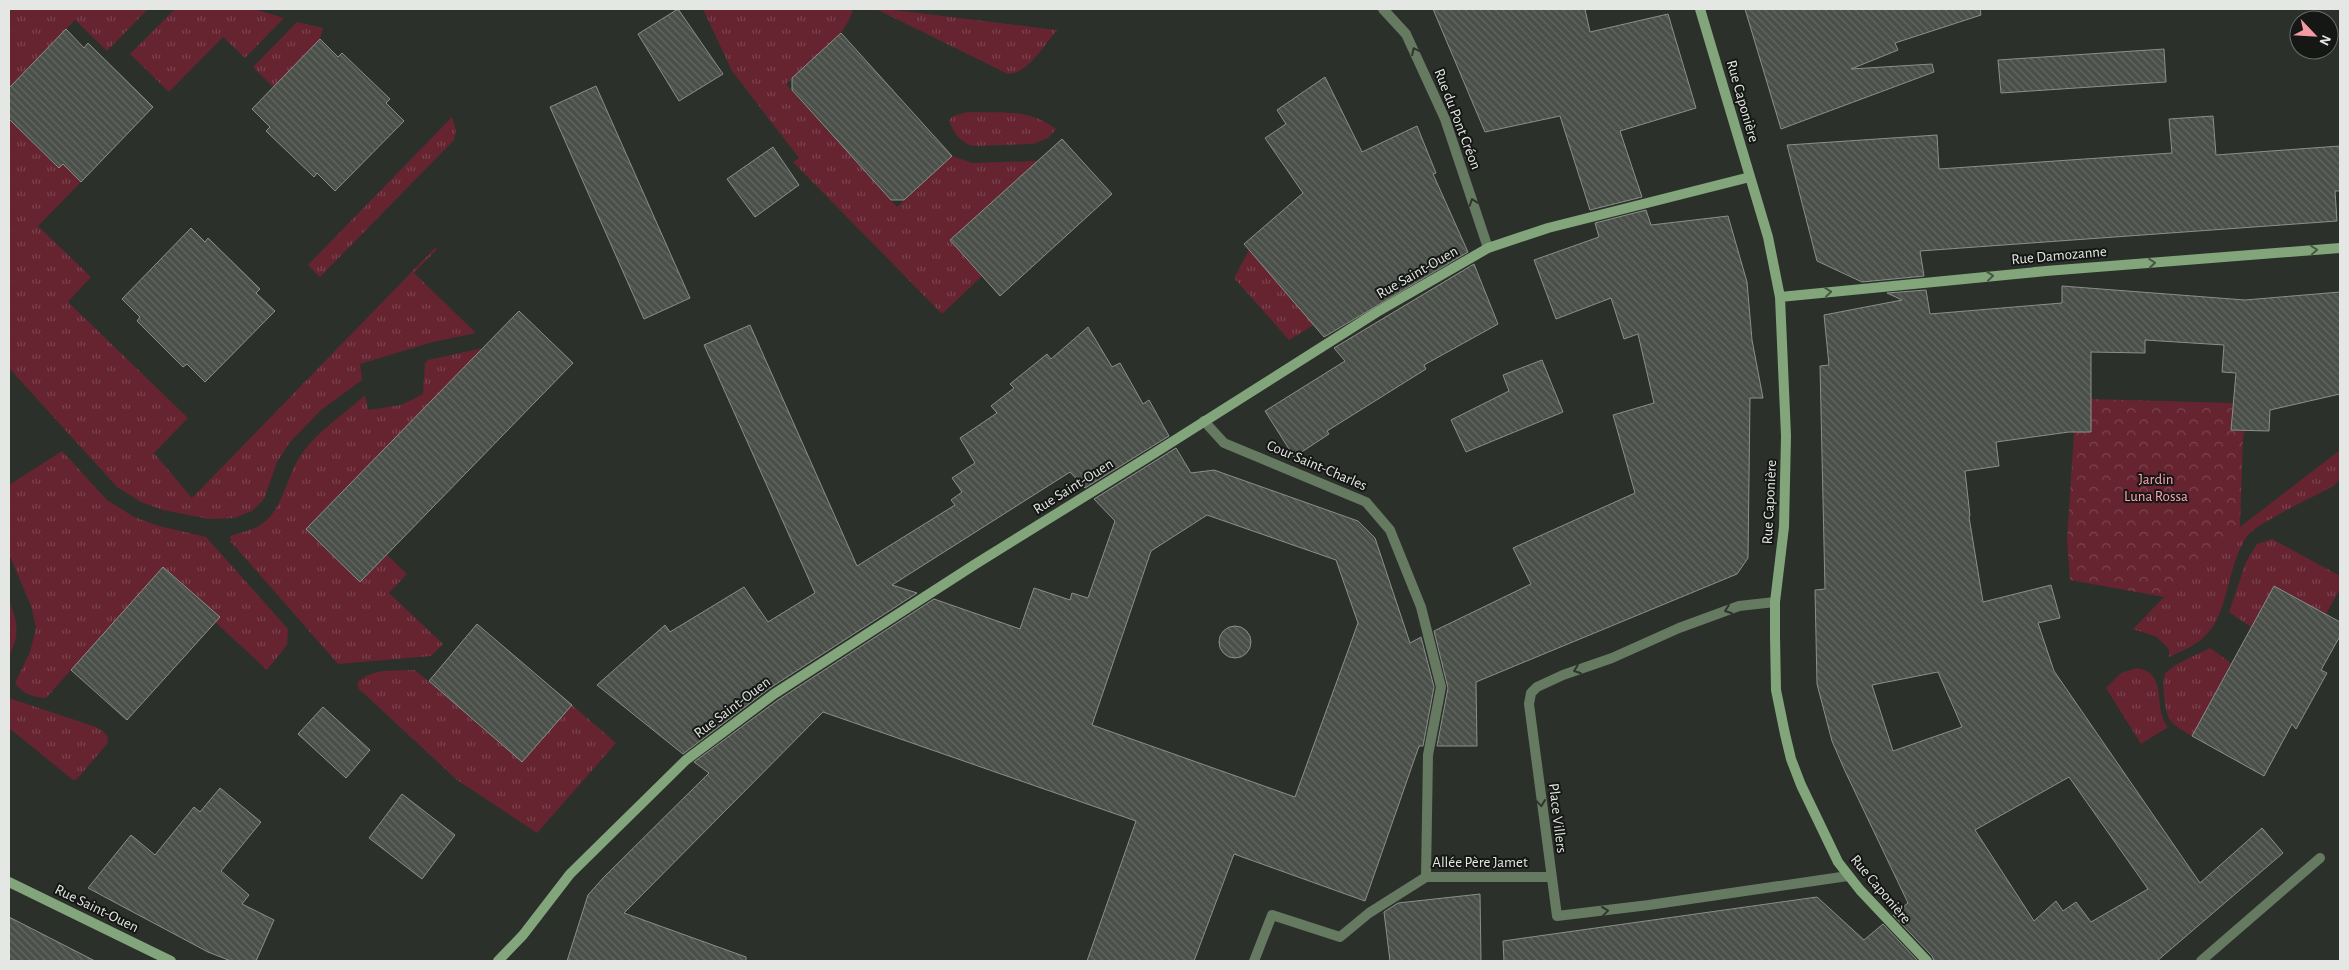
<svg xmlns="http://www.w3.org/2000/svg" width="2349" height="970" viewBox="0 0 2349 970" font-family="'Alegreya Sans',sans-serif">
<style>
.grass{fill:url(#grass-tufts)}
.park{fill:url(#park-crowns)}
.building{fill:url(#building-back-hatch);stroke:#8a9089;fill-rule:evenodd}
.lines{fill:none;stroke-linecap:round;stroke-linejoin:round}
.lane{stroke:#657a60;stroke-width:10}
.street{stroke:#657a60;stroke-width:10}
.secondary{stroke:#83a57b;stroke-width:10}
.oneway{stroke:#2d352c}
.oneway2{stroke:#465743}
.labels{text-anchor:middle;stroke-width:4;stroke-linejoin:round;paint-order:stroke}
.street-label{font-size:15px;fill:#e4e7e3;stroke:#151715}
.park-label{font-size:15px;fill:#fca3ae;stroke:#151715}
</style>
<defs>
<pattern id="grass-tufts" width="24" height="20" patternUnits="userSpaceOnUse" patternTransform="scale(1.25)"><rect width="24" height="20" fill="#652430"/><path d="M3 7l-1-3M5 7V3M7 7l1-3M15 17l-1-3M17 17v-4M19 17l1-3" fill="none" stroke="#7b444e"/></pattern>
<pattern id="park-crowns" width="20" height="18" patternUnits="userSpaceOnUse" patternTransform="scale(1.25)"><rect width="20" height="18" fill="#652430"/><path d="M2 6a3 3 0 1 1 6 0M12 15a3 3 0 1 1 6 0" fill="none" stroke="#7b444e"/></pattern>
<pattern id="building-back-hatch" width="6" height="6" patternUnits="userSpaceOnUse" patternTransform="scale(1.25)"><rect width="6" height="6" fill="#4a4f49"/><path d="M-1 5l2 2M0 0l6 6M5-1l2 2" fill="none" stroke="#646863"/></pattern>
</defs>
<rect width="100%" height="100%" fill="#2b302a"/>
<path class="grass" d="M 9,9 L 148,9 L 107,51 L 75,20 L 9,88 Z
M 175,9 L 254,9 L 284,18 L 245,58 L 223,37 L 169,92 L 130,54 Z
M 703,9 L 853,9 C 847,37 807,64 786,84 L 897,207 L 952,156 L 972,163 L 1038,161 L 950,240 L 982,276 L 942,314 L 793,162 L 799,158 L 732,71 Z
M 876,9 L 886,9 L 1057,30 C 1044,45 1029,73 1008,74 Z
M 297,22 L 323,28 L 320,39 L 273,87 L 253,67 Z
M 9,111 L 81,182 L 38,226 L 91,277 L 68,302 L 188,418 L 154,453 L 192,498 L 435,248 L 437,249 L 414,273 L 476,333 L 433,342 L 360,364 L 362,380 L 321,410 L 290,442 L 277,462 L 264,499 L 252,511 L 234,518 L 209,519 L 163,510 L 141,502 L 117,487 L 9,368 Z
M 968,112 C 1001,113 1028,108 1056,129 L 1048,138 L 1033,144 L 973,146 C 960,143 953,132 949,120 L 953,116 Z
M 452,117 L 456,131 L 454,140 L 320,277 L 308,265 Z
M 1249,250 L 1314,325 L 1289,340 L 1234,278 Z
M 483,348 L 306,529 L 360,581 L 387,555 L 407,574 L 389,593 L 443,644 L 431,656 L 338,664 L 231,542 L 230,536 C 239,533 254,530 262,524 C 285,507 286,474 303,452 C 320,429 345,414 365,395 L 368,410 L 401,405 L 423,394 L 425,363 L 428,360 Z
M 2340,450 L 2340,479 L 2334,486 C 2317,495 2257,523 2248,535 C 2227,563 2229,614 2205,636 C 2195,646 2182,651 2169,657 L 2169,649 L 2157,637 L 2133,629 L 2164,597 L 2240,527 Z
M 62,451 L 107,500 L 134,517 L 159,526 L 206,537 L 288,629 L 287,645 L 267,670 L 215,622 L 220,617 L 163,567 L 46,698 C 35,698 21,693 15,683 L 30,652 L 36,628 L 31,606 L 9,554 L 9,485 Z
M 2272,539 L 2340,576 L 2340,589 L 2326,614 L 2274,586 L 2251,627 L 2229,612 L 2246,562 L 2257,544 Z
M 9,601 C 18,623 20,635 9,656 Z
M 2210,648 L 2231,663 L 2192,736 C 2184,731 2175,727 2170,720 C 2165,714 2161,680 2165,674 C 2172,664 2199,654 2210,648 Z
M 2137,668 C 2169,673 2152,707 2168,727 L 2141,744 L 2106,688 L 2121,673 Z
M 415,670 L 522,762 L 572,705 L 616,743 L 537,833 L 457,780 L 359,689 L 357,683 C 370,668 396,671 415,670 Z
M 9,698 L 96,727 L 103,731 L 108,737 L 107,744 L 77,779 L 73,780 L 9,728 Z"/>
<path class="park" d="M 2091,399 L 2233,403 L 2231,430 L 2245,431 L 2243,437 L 2240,527 L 2164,597 L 2070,580 L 2067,540 L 2074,432 L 2091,432 Z"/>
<path class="building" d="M 678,9 L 723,74 L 679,101 L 638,34 Z
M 1433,9 L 1585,9 L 1590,32 L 1668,14 L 1696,108 L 1620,131 L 1642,197 L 1590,210 L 1560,116 L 1485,132 Z
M 1745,9 L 1980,9 L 1981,15 L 1895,43 L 1898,50 L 1851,69 L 1932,64 L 1934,72 L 1781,129 Z
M 66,29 L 84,48 L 88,43 L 153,107 L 81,182 L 63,164 L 59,168 L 9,119 L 9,88 Z
M 841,33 L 952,156 L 904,200 L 891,200 L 792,90 L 792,78 Z
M 320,39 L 338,57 L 342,53 L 390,99 L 386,103 L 404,121 L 335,191 L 317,173 L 314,177 L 266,131 L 270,127 L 252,109 Z
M 2164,49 L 2166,82 L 2001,93 L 1998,60 Z
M 1325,77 L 1362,152 L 1417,126 L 1436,173 L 1433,174 L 1468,252 L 1324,337 L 1244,244 L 1303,193 L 1265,138 L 1286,124 L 1277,110 Z
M 596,86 L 690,298 L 644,319 L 550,107 Z
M 2213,116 L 2216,155 L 2340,146 L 2340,191 L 2335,191 L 2337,221 L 1920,251 L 1924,276 L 1862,282 L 1817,261 L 1787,145 L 1937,135 L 1939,169 L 2172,153 L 2169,119 Z
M 1062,139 L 1112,194 L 1000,296 L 950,240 Z
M 773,147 L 799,185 L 755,217 L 727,179 Z
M 1646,210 L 1651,225 L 1728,216 L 1747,282 L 1752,340 L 1763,398 L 1750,398 L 1748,558 L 1737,574 L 1476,682 L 1477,746 L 1437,746 L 1448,688 L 1434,631 L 1531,584 L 1513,548 L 1635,493 L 1613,415 L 1654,403 L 1638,334 L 1624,339 L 1611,298 L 1556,319 L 1534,260 L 1599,237 L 1595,223 Z
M 191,228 L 205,242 L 208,238 L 260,289 L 256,293 L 275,311 L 205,382 L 187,364 L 183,367 L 137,321 L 140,317 L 122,299 Z
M 1474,264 L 1498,324 L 1424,365 L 1426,369 L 1327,431 L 1329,434 L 1294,457 L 1265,411 L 1345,361 L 1334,348 Z
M 2062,286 L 2245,300 L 2340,292 L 2340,394 L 2270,410 L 2269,431 L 2231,430 L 2236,373 L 2222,372 L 2224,345 L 2145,340 L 2145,353 L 2091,352 L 2091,432 L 2069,432 L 1996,442 L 1999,466 L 1965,471 L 1970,516 L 1969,517 L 1983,602 L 2051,585 L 2060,618 L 2038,623 L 2054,671 L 2200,883 L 2262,828 L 2283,853 L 2157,961 L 1934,961 L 1932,956 L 1893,915 L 1908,903 L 1845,771 L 1832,741 L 1817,684 L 1815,590 L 1825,589 L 1820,366 L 1829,365 L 1824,315 L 1902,300 L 1887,293 L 1926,290 L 1930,314 L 2062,303 ZM 1938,672 L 1962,727 L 1893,751 L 1872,685 ZM 2069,777 L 2148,889 L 2091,922 L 2076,902 L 2063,911 L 2056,901 L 2034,921 L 1975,830 Z
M 519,311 L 573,363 L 360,582 L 306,529 Z
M 750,325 L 857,566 L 955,505 L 951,500 L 962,492 L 952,478 L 975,463 L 960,438 L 997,413 L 991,406 L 1014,388 L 1010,384 L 1047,354 L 1051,359 L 1088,327 L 1112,367 L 1120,363 L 1143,404 L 1149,400 L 1169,436 L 1085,488 L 1070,472 L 892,585 L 917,593 L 770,688 L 683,754 L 597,685 L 665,625 L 670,632 L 744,587 L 768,622 L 815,593 L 704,345 Z
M 1542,360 L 1563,412 L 1466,452 L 1451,420 L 1509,391 L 1503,375 Z
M 1176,448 L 1191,473 L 1214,470 L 1358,521 L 1375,538 L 1410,643 L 1421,637 L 1434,687 L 1423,746 L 1419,746 L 1365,901 L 1234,854 L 1194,961 L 1087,961 L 1136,821 L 823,712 L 624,913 L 746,957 L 746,961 L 567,961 L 588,895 L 604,877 L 709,773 L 694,762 L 778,700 L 934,599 L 1020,629 L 1034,588 L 1070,600 L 1072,593 L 1088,598 L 1115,521 L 1094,499 ZM 1207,515 L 1336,560 L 1358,623 L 1295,797 L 1092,725 L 1151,551 Z
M 163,567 L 220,617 L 127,720 L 71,670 Z
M 2274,586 L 2340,622 L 2340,636 L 2321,670 L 2327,673 L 2296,729 L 2292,724 L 2264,776 L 2192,736 Z
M 477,624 L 572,705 L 522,762 L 429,681 Z
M1219 642a16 16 0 1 1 32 0a16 16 0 1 1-32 0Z
M 323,707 L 370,750 L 346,778 L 298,734 Z
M 220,788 L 261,822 L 221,871 L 249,895 L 242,904 L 274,920 L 256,961 L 231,961 L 208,952 L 88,888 L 131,835 L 155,855 L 194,807 L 200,812 Z
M 402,794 L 455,835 L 422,879 L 369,838 Z
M 1480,894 L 1481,961 L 1390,961 L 1384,912 L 1398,903 Z
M 1817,897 L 1864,940 L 1883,924 L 1918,961 L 1504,961 L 1503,941 Z
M 9,917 L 95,961 L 9,961 Z"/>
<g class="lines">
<path class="lane" d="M 1775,602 L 1739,606 L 1679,628 L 1612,658 L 1563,675 L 1537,687 L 1531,693 L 1529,704 L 1557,916 L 1649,905 L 1848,876
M 1254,961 L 1272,915 L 1340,937 L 1369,913 L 1426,877 L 1550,877
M 2201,961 L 2320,858"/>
<path class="street" d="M 1383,9 L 1406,34 L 1445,119 L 1488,248
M 1204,421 L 1224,443 L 1366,502 L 1390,530 L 1421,607 L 1441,687 L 1428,755 L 1426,877"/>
<path class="secondary" d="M 1700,9 L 1768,237 L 1780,297 L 1786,436 L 1784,527 L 1775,602 L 1775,636 L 1776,690 L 1785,734 L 1791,759 L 1801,785 L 1838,862 L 1860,890 L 1927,961
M 1780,297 L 2046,271 L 2340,248
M 9,882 L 171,961
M 498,961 L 523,935 L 570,874 L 686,760 L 774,694 L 974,565 L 1153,454 L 1377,312 L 1488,248 L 1548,228 L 1750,177"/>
</g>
<defs><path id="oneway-chevron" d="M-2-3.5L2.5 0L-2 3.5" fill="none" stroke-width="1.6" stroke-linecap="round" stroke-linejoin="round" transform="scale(1.25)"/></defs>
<g class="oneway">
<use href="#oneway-chevron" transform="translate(1415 51) rotate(-116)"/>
<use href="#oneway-chevron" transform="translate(1473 202) rotate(-109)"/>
<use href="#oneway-chevron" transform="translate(1728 610) rotate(160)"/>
<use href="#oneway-chevron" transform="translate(1577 670) rotate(160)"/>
<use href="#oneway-chevron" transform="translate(1541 803) rotate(83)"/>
<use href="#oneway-chevron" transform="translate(1605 911) rotate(-7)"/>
</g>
<g class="oneway2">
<use href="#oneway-chevron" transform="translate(2314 250) rotate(-4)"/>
<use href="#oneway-chevron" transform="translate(2152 263) rotate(-5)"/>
<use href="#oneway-chevron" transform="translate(1990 276) rotate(-6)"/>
<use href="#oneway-chevron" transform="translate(1828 292) rotate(-6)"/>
</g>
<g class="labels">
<g class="street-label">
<text transform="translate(1743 101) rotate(74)" y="5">Rue Caponière</text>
<text transform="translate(1458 119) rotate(69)" y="5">Rue du Pont Créon</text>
<text transform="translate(2059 255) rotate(-5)" y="5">Rue Damozanne</text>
<text transform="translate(1417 272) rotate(-30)" y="5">Rue Saint-Ouen</text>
<text transform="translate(1317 465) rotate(23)" y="5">Cour Saint-Charles</text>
<text transform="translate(1073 486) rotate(-32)" y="5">Rue Saint-Ouen</text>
<text transform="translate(1769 502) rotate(-87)" y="5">Rue Caponière</text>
<text transform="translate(732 707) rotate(-37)" y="5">Rue Saint-Ouen</text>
<text transform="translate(1558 818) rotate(83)" y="5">Place Villers</text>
<text x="1480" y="867">Allée Père Jamet</text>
<text transform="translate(1881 889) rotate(50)" y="5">Rue Caponière</text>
<text transform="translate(97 908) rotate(26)" y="5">Rue Saint-Ouen</text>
</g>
<g class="park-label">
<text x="2156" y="484">Jardin<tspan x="2156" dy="17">Luna Rossa</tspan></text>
</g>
</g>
<rect width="2349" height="970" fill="none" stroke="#e4e7e3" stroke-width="20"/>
<g transform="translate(2314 35) rotate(115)"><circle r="24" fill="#151715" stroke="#686a67"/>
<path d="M0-4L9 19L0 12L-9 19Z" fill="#f49aa5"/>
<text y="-8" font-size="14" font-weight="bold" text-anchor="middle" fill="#e4e7e3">N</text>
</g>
</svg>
